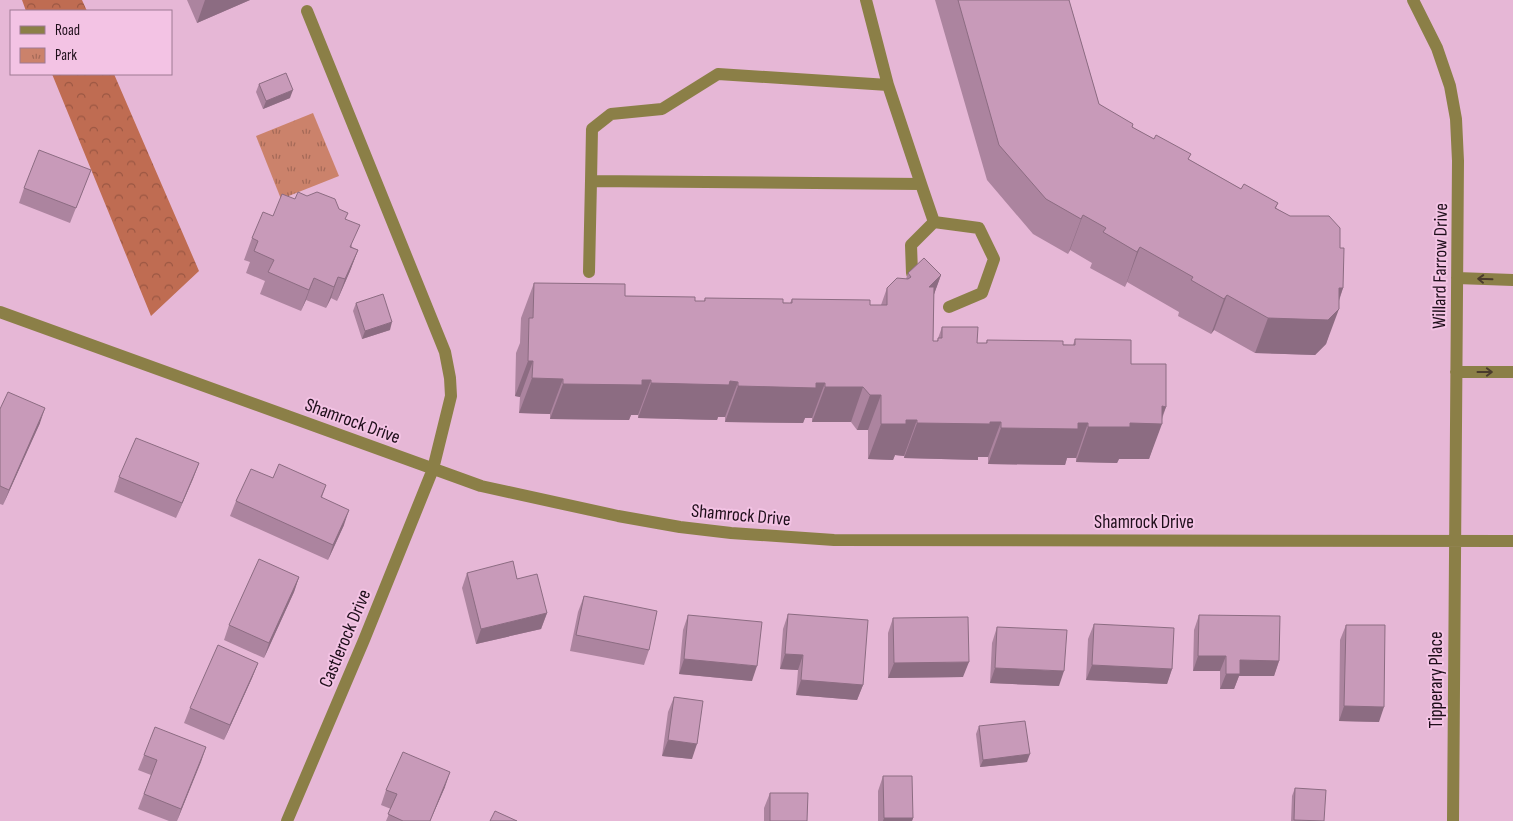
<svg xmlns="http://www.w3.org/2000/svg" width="1513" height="821" viewBox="0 0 1513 821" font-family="'Sofia Sans Condensed',sans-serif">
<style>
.forest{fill:url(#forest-crowns)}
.park{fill:url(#park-tufts)}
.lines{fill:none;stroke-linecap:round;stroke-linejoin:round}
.minor{stroke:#8b7f47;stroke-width:12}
.wall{fill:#ac849f}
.shaded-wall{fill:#8c6c82}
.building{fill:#c89ab9;stroke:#8c6c82}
.oneway{stroke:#4a3b2c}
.labels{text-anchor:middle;stroke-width:4;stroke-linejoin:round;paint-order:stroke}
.street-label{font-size:19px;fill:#1e0e1a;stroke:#f3c3e4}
</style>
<defs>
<pattern id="forest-crowns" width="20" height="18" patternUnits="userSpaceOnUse" patternTransform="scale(1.25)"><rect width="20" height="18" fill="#bf6c52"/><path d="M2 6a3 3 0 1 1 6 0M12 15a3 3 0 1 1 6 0" fill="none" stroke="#9b5743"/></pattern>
<pattern id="park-tufts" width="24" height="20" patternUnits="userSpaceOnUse" patternTransform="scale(1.25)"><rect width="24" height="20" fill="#cb826b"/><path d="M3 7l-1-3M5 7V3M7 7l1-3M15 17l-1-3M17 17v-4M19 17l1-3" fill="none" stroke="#a46957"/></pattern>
</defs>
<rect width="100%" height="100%" fill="#e6b7d6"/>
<path class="forest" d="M 22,0 L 82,0 L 87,11 L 26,11 Z
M 52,74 L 114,74 L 199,271 L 151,316 Z"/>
<path class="park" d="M 313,113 L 339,176 L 281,199 L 256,136 Z"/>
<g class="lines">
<path class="minor" d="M 866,0 L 888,85 L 718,74 L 662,109 L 611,114 L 592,129 L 591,181 L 921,184 L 934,222
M 1413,0 L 1437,48 L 1450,86 L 1456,119 L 1458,161 L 1453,821
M 888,85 L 921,184
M 589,272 L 591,181
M 912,273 L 911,245 L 934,222 L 979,228 L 994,259 L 982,293 L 949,307
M 1457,278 L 1513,280
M 0,312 L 481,486 L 618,516 L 680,527 L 731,533 L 834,540 L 1513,541
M 1456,372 L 1513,372
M 287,821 L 364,640 L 433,469 L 451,396 L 450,378 L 445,352 L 307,11"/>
</g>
<path class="wall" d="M 187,0 L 250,0 L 197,23 Z
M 935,0 L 1069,0 L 1099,104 L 1132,127 L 1241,189 L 1278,203 L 1276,208 L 1340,248 L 1343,288 L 1326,344 L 1315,355 L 1255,353 L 1214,330 L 1211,334 L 1178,316 L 1179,312 L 1127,282 L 1125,287 L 1090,268 L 1092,263 L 1070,250 L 1068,254 L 1033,234 L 987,180 Z
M 259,84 L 290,98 L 263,109 L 256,92 Z
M 91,170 L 70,223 L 19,203 L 24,188 Z
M 295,199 L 339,209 L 346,220 L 352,247 L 358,250 L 350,271 L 337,301 L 331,298 L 326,308 L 306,300 L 301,311 L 260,294 L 265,281 L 246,273 L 250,262 L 244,260 L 252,238 L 273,216 Z
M 908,273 L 941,275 L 934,294 L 933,341 L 937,341 L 942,327 L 977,343 L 986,343 L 987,340 L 1073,345 L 1075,339 L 1131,364 L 1166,407 L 1149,459 L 1119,459 L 1117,463 L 1076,462 L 1076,458 L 1067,458 L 1065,465 L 988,464 L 988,457 L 978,457 L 978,460 L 904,458 L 904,456 L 895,455 L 893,460 L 868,459 L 868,430 L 857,430 L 851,422 L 812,422 L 812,418 L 805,418 L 803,423 L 725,422 L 725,417 L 718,417 L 717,420 L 638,418 L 638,415 L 631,415 L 629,420 L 550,419 L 550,414 L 519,413 L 520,397 L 515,396 L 516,353 L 520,343 L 521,318 L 534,283 L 625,296 L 695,301 L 704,301 L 705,298 L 790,303 L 792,299 L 870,305 L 881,305 L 887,288 L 906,279 Z
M 356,303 L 390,330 L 362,339 L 353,311 Z
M 0,409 L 40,423 L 3,505 L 0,504 Z
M 199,463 L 176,518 L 114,492 L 119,477 Z
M 273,478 L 326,485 L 322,497 L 344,525 L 328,560 L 230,516 L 236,501 Z
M 467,573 L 517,579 L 547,613 L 541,629 L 476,644 L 462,588 Z
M 299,577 L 294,592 L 264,658 L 224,640 L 229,625 Z
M 584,596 L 649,650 L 644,665 L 570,651 L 578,612 Z
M 788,614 L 863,685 L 857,700 L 796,695 L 798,670 L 780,669 L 783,629 Z
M 688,615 L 752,681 L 679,674 L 683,630 Z
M 1199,615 L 1279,661 L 1274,676 L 1239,676 L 1234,689 L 1220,689 L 1220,671 L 1193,671 L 1194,630 Z
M 893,618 L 963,677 L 888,678 L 888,633 Z
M 1094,624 L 1172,669 L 1167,684 L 1086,680 L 1088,639 Z
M 1346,625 L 1379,722 L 1339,721 L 1340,640 Z
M 997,627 L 1059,686 L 990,683 L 992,643 Z
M 258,663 L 252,678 L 224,740 L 184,723 L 190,708 Z
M 674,697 L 692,759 L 662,756 L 668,712 Z
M 979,726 L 1027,762 L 980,767 L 976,734 Z
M 206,747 L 177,821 L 169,821 L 138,809 L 151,775 L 138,770 L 144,755 Z
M 883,776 L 913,818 L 912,821 L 878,821 L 878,791 Z
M 445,787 L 430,821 L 386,821 L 391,809 L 381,805 L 386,790 Z
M 1295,788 L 1324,821 L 1291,821 L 1292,796 Z
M 770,793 L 807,821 L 764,821 L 764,808 Z"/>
<path class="shaded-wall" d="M 205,0 L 250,0 L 197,23 Z
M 293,90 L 290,98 L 263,109 L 266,101 Z
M 1083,215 L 1070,250 L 1068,254 L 1081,219 Z
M 1140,247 L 1127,282 L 1125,287 L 1137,252 Z
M 358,250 L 350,271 L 337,301 L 345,279 Z
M 941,275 L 928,311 L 929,287 Z
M 338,277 L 331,298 L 326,308 L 334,287 Z
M 314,278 L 306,300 L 301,311 L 309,290 Z
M 1339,288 L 1343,288 L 1334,314 L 1339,309 L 1326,344 L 1315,355 L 1255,353 L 1268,318 Z
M 1227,295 L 1214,330 L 1211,334 L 1224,299 Z
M 392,322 L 390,330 L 362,339 L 365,331 Z
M 528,361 L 533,361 L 520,397 L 515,396 Z
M 532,378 L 563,379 L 550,414 L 519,413 Z
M 642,380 L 651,380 L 638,415 L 631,415 L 629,420 L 550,419 L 563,384 Z
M 730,381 L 738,382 L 725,417 L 718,417 L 717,420 L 638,418 L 651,383 Z
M 816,383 L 825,383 L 812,418 L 805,418 L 803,423 L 725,422 L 738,386 Z
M 825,387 L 863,387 L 851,422 L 812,422 Z
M 870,395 L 881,395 L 868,430 L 857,430 Z
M 1162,406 L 1166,407 L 1159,424 L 1162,424 L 1149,459 L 1119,459 L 1117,463 L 1076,462 L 1088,427 L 1130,423 Z
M 45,408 L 40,423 L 3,505 L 9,490 Z
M 906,420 L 917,420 L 904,456 L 895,455 L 893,460 L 868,459 L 881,424 Z
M 1001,422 L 988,457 L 978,457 L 978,460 L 904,458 L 917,423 Z
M 1078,423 L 1088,423 L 1076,458 L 1067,458 L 1065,465 L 988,464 L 1001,428 Z
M 199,463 L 193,479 L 176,518 L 182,503 Z
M 349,510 L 344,525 L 328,560 L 333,545 Z
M 299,577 L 294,592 L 264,658 L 269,643 Z
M 547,613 L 541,629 L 476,644 L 481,629 Z
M 785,654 L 803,655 L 798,670 L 780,669 Z
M 1198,656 L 1226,656 L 1220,671 L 1193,671 Z
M 684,659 L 757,666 L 752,681 L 679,674 Z
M 1240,660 L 1279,661 L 1274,676 L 1239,676 L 1234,689 L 1220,689 L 1226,674 Z
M 969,662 L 963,677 L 888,678 L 894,663 Z
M 258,663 L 252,678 L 224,740 L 230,725 Z
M 1092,665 L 1172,669 L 1167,684 L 1086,680 Z
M 995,668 L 1064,671 L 1059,686 L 990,683 Z
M 801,680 L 863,685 L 857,700 L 796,695 Z
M 1344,706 L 1384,707 L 1379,722 L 1339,721 Z
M 668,740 L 697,744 L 692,759 L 662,756 Z
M 206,747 L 201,762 L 177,821 L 181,809 Z
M 1030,754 L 1027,762 L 980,767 L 983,760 Z
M 450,772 L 445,787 L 430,821 Z
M 884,818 L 913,818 L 912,821 L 883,821 Z"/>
<path class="building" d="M 958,0 L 1069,0 L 1099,104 L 1133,124 L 1132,127 L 1154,139 L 1156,135 L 1191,154 L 1188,159 L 1241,189 L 1244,184 L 1278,203 L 1275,208 L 1290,216 L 1329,216 L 1340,228 L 1340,248 L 1344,248 L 1343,288 L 1339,288 L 1339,309 L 1328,320 L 1268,318 L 1227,295 L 1224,299 L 1191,280 L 1193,277 L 1140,247 L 1137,252 L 1103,232 L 1106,228 L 1083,215 L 1081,219 L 1046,199 L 999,145 Z
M 286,73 L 293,90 L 266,101 L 259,84 Z
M 39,150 L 91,170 L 76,208 L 24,188 Z
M 298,192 L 307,196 L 317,192 L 335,199 L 339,209 L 348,213 L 345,219 L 360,225 L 350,247 L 358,250 L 345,279 L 338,277 L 334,287 L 314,278 L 309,290 L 268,272 L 274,260 L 254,251 L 258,241 L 252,238 L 263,212 L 273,216 L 282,194 L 295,199 Z
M 924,258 L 941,275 L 929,287 L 934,287 L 933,341 L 938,341 L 938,338 L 942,338 L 942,327 L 978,327 L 977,343 L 987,343 L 987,340 L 1063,341 L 1063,345 L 1075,345 L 1075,339 L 1131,340 L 1131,364 L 1166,364 L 1166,407 L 1162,406 L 1162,424 L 1130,423 L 1130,427 L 1088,427 L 1088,423 L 1078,423 L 1078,429 L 1001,428 L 1001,422 L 990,422 L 990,424 L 917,423 L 917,420 L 906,420 L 906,424 L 881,424 L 881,395 L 870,395 L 863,387 L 825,387 L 825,383 L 816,383 L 816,388 L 738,386 L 738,382 L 730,381 L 729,385 L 651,383 L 651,380 L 642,380 L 642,385 L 563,384 L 563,379 L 532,378 L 533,361 L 528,361 L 529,318 L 533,318 L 534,283 L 625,284 L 625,296 L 695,297 L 695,301 L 705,301 L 705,298 L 783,299 L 783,303 L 792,303 L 792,299 L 870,300 L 870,305 L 887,305 L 887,288 L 897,278 L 908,279 L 911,277 L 908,273 Z
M 383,294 L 392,322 L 365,331 L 356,303 Z
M 8,392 L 45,408 L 9,490 L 0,486 L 0,409 Z
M 136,438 L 199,463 L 182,503 L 119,477 Z
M 279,464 L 326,485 L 321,497 L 349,510 L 333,545 L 236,501 L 251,469 L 273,478 Z
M 259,559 L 299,577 L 269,643 L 229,625 Z
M 513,561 L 517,579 L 537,574 L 547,613 L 481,629 L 467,573 Z
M 584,596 L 657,611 L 649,650 L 576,635 Z
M 788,614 L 868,620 L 863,685 L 801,680 L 803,655 L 785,654 Z
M 688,615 L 762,622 L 757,666 L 684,659 Z
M 1199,615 L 1280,616 L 1279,661 L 1240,660 L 1240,674 L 1226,674 L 1226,656 L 1198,656 Z
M 968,617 L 969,662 L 894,663 L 893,618 Z
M 1094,624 L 1174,628 L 1172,669 L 1092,665 Z
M 1346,625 L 1385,625 L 1384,707 L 1344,706 Z
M 997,627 L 1067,630 L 1064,671 L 995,668 Z
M 218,645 L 258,663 L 230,725 L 190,708 Z
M 674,697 L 703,701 L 697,744 L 668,740 Z
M 1025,721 L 1030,754 L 983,760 L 979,726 Z
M 155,727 L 206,747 L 181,809 L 144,794 L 157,760 L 144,755 Z
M 403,752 L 450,772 L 430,821 L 403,821 L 388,814 L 397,794 L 386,790 Z
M 883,776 L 912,776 L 913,818 L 884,818 Z
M 1295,788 L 1326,790 L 1324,821 L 1294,820 Z
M 770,793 L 808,793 L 807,821 L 770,821 Z
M 495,811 L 517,821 L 490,821 Z"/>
<defs><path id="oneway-shaft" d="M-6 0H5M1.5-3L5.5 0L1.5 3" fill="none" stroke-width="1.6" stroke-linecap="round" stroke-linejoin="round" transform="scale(1.25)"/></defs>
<g class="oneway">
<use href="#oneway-shaft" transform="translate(1485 279) rotate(-178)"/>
<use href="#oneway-shaft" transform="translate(1485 372)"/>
</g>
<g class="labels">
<g class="street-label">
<text transform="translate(1439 266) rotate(-89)" y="7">Willard Farrow Drive</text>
<text transform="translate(353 420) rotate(20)" y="7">Shamrock Drive</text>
<text transform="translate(741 514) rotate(5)" y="7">Shamrock Drive</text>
<text x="1144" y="528">Shamrock Drive</text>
<text transform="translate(344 638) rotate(-67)" y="7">Castlerock Drive</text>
<text transform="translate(1435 680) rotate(-90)" y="7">Tipperary Place</text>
</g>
</g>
<rect x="10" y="10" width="162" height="65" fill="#f3c3e4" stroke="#9e7b93"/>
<rect x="20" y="26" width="25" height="8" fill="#8b7f47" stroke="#9e7b93"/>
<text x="55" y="35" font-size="15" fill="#1e0e1a">Road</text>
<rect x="20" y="48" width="25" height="15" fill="url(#park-tufts)" stroke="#9e7b93"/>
<text x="55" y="60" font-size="15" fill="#1e0e1a">Park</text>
</svg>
